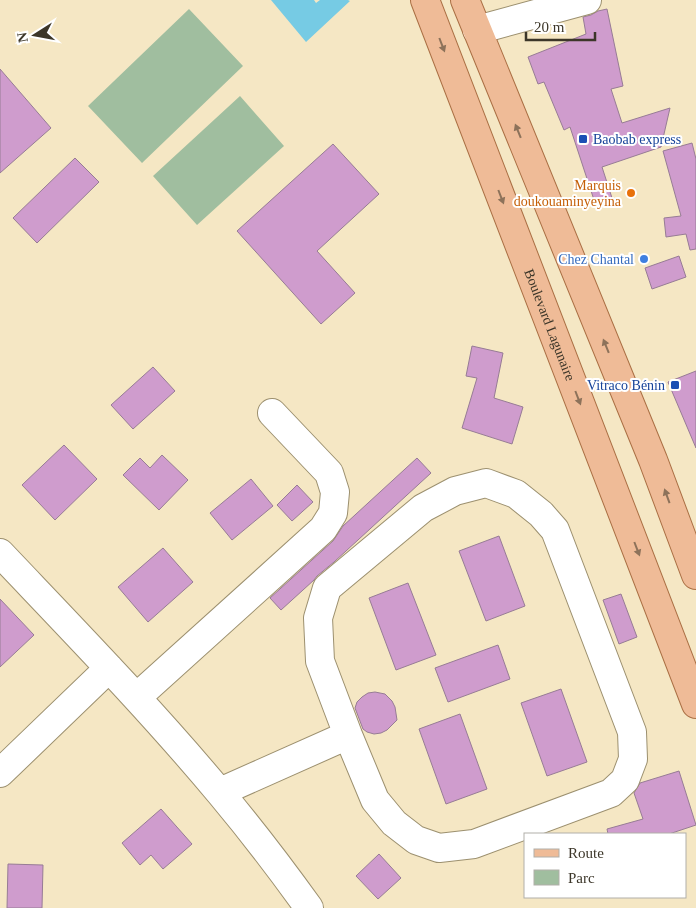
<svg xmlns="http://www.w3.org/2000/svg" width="696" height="908" viewBox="0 0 696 908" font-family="'Times New Roman',serif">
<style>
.green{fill:#a0be9f}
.water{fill:#76cbe4}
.building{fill:#cf9ccd;stroke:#977c95}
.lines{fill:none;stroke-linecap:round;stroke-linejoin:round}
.minor-casing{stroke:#9c906f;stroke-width:30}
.major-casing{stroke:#aa6f44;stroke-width:30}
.minor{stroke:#fff;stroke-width:28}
.major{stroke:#efbb97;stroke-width:28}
.oneway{fill:#8d725a}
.transit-dot{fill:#1a4fb4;stroke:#fff;stroke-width:2}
.food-dot{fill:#e8710a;stroke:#fff;stroke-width:2}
.shop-dot{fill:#3f7fe0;stroke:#fff;stroke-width:2}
.labels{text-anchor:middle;stroke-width:4;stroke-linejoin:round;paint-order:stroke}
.transit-label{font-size:14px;fill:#164399;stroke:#fff;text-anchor:start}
.food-label{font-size:14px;fill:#c56008;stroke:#fff;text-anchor:end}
.shop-label{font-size:14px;fill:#366cbe;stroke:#fff;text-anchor:end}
.street-label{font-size:14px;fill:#3c3629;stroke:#fff}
</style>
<rect width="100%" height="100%" fill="#f5e7c4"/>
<path class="green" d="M 189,9 L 243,66 L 142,163 L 88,106 Z
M 240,96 L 284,146 L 197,225 L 153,176 Z"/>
<path class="water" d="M 271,0 L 314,0 L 316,3 L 320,0 L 348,0 L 350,1 L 306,42 Z"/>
<path class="building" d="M 607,9 L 623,86 L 611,89 L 622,123 L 670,108 L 661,147 L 602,167 L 613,201 L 596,206 L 570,127 L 564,130 L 544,82 L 538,84 L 528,57 L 586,34 L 583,17 L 591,15 L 598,11 Z
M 0,69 L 51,128 L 0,173 Z
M 692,143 L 696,159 L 696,249 L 690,250 L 686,234 L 666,237 L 664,218 L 681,216 L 663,151 Z
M 333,144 L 379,194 L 317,251 L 355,293 L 321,324 L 237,231 Z
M 75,158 L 99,182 L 37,243 L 13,218 Z
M 679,256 L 686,277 L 652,289 L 645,268 Z
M 472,346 L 503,353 L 494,398 L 523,407 L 512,444 L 462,428 L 477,378 L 466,376 Z
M 153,367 L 175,391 L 133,429 L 111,405 Z
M 696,371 L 696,448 L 668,382 Z
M 64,445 L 97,479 L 55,520 L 22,485 Z
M 162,455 L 188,480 L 159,510 L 123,475 L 140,458 L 150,468 Z
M 417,458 L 431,473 L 334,562 L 317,576 L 314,580 L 281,610 L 270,598 L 333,541 L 343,526 Z
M 251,479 L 273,506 L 232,540 L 210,513 Z
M 297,485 L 313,502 L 292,521 L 277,505 Z
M 499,536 L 525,606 L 486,621 L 459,551 Z
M 163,548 L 193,582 L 148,622 L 118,587 Z
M 408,583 L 436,655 L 396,670 L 369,598 Z
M 621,594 L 637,637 L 619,644 L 603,600 Z
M 0,599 L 34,635 L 0,667 Z
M 498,645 L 510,679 L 448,702 L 435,668 Z
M 561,689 L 587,762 L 547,776 L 521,703 Z
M 375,692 L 385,694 L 392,701 L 395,707 L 397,720 L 387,730 L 381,733 L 374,734 L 367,732 L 363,729 L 355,708 L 357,702 L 362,697 L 368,693 Z
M 460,714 L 487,789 L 446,804 L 419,729 Z
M 679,771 L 696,825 L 669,834 L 608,834 L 607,829 L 643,819 L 634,793 L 640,783 Z
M 161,809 L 192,844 L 163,869 L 151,855 L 140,865 L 122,843 Z
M 379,854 L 401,878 L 378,899 L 356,876 Z
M 8,864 L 43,865 L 42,908 L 7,908 Z"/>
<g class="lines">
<g class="minor-casing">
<path id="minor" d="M 477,30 L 587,0
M 486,483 L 516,494 L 541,514 L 555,530 L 632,732 L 633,759 L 625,780 L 611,793 L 474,844 L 439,848 L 416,840 L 394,823 L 375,800 L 348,735 L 320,661 L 318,618 L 327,588 L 423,508 L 455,491 Z
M 0,553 C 75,632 151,710 221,794 C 252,831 281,869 309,908
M 137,697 L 323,529 L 333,513 L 335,492 L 329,473 L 272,413
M 0,773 L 109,668
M 220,792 L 348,735"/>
</g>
<g class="major-casing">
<g id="major">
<path id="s1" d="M 425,0 L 696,704"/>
<path d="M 465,0 L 653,460 L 696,575"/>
</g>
</g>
<use href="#minor" class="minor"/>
<use href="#major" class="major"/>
</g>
<defs><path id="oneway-solid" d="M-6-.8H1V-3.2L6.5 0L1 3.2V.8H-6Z" transform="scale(1.25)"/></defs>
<g class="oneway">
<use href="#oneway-solid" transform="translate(442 45) rotate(69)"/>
<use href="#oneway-solid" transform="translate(518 131) rotate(-112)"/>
<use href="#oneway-solid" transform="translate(501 197) rotate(69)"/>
<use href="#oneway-solid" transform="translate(606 346) rotate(-112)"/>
<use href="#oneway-solid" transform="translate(578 398) rotate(69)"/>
<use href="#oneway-solid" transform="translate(667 496) rotate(-110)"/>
<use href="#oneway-solid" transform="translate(637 549) rotate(69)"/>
</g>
<g class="transit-dot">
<rect x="578" y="134" width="10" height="10" rx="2.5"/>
<rect x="670" y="380" width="10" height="10" rx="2.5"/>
</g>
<circle class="food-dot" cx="631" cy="193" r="5"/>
<circle class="shop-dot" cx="644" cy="259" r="5"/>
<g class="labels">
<g class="transit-label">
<text x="593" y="144">Baobab express</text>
<text x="665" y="390" text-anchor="end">Vitraco Bénin</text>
</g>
<g class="food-label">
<text x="621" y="190">Marquis<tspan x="621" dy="16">doukouaminyeyina</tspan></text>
</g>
<g class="shop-label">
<text x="634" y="264">Chez Chantal</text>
</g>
<g class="street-label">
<text dy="5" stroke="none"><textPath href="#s1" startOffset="348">Boulevard Lagunaire</textPath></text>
</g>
</g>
<rect x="524" y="833" width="162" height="65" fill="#ffffff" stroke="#b1afa9"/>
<rect x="534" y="849" width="25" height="8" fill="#efbb97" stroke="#b1afa9"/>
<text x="568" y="858" font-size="15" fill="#3c3629">Route</text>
<rect x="534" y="870" width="25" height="15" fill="#a0be9f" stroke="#b1afa9"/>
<text x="568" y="883" font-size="15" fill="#3c3629">Parc</text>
<g transform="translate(35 35) rotate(259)" stroke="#ffffff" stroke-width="4" paint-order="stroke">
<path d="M0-4L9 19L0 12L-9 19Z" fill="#3c3629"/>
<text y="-8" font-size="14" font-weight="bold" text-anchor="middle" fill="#3c3629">N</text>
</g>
<path d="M526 32v8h69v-8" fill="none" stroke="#3c3629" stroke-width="2.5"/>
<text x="534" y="32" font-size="15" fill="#3c3629" stroke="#ffffff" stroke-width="4" paint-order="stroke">20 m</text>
</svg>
